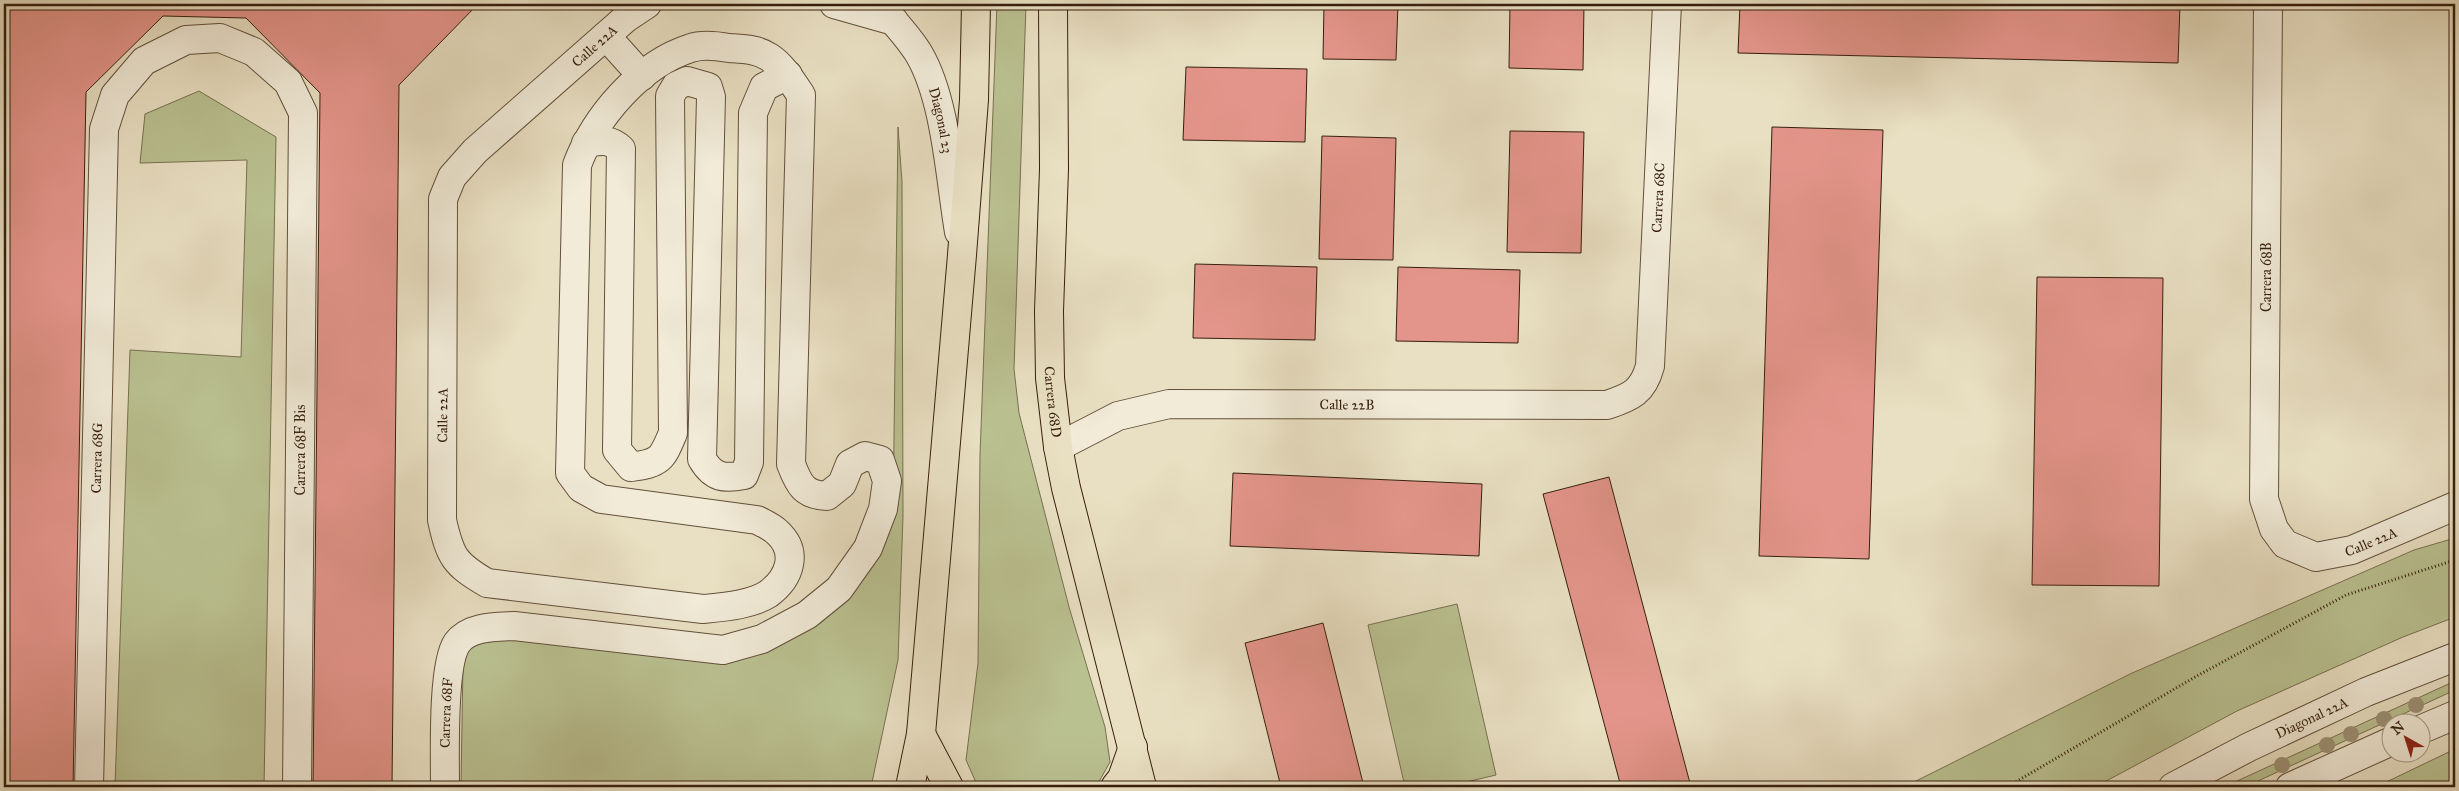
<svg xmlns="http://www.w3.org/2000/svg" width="2459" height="791" viewBox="0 0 2459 791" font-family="'IM FELL Great Primer',serif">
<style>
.green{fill:#bac191;stroke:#787050}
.building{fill:#e4958b;stroke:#361f0e}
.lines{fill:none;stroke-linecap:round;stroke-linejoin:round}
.minor-casing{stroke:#634f3b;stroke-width:30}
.major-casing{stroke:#361f0e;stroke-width:30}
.path{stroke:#361f0e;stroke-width:3;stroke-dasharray:1 2.5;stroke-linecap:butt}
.minor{stroke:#f1ebd8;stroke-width:28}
.major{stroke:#e9e0c3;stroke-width:28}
.tree{fill:#9d9175}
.labels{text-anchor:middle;stroke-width:4;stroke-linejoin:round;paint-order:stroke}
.street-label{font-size:14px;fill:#361f0e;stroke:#f1ebd8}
</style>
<rect width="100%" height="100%" fill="#e9e0c3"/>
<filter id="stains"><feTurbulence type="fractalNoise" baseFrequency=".004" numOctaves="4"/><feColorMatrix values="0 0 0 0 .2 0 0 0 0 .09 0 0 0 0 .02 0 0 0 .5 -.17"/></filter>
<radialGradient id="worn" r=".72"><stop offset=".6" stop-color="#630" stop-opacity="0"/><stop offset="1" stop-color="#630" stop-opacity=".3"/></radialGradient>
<path class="green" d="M 997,4 L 1026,4 L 1014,369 L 1019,413 L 1069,607 L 1105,727 L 1110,762 L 1096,787 L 978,787 L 966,760 L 978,663 L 980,455 Z
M 199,91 L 276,137 L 264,787 L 115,787 L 130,350 L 241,357 L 247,160 L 140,163 L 145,114 Z
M 898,127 L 902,182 L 903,516 L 898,660 L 871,787 L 461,787 L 463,661 L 471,647 L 491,638 L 706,658 L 754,654 L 893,516 Z
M 2455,538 L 2455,617 L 2403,637 L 2237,711 L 2095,787 L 1904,787 L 2130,674 L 2414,550 Z
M 1457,604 L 1496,775 L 1445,787 L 1405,787 L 1368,625 Z
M 2455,681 L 2455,690 L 2245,787 L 2224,787 Z
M 2455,749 L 2455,787 L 2376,787 Z"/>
<path class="building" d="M 4,4 L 478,4 L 399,85 L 392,787 L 313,787 L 320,93 L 246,18 L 163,16 L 86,92 L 73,787 L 4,787 Z
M 1324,4 L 1398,4 L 1396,60 L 1323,59 Z
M 1510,4 L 1584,4 L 1583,70 L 1509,68 Z
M 1740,4 L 2180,4 L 2178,63 L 1738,53 Z
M 1186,67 L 1307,69 L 1305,142 L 1183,140 Z
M 1772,127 L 1883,130 L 1869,559 L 1759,556 Z
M 1510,131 L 1584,132 L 1581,253 L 1507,252 Z
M 1322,136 L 1396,138 L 1393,260 L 1319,259 Z
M 1195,264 L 1317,267 L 1315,340 L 1193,338 Z
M 1398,267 L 1520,270 L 1518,343 L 1396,341 Z
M 2037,277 L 2163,278 L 2159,586 L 2032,585 Z
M 1233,473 L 1482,484 L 1479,556 L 1230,546 Z
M 1609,477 L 1691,787 L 1621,787 L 1543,494 Z
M 1323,623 L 1364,787 L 1281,787 L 1245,643 Z"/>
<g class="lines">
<g class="minor-casing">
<g id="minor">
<path d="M 834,4 L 894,21"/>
<path id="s1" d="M 878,4 C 892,19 908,36 919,54 C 946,100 950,179 959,232"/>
<path id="s2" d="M 2268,4 L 2264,499 L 2274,529 L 2285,544 L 2316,557 L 2352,550 L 2455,506"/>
<path d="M 606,36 L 642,76"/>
<path d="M 586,143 C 600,141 610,138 621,149 L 617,450 L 631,467 C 661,463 662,459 673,433 L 670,96 L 676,86 L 687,81 L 708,87 L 711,97 L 702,459 C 713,478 724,479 744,475 L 749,462 L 753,113 L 764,87 L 788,75"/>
<path id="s3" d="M 1058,447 L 1118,416 L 1169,404 L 1607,405 C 1631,397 1643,392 1650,366 L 1667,4"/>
<path d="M 2422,729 L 2455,715"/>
<path id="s4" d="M 89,787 L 104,129 L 115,95 L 144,61 L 186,40 L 220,38 L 254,52 L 288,82 L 303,113 L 297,787"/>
<path id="s5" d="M 445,787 C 445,756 442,665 457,643 C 469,626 496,627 514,626 L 723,650 L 762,639 L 807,615 L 839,589 L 868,548 L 883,509 L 887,481 L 880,460 L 865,456 L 850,464 L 842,484 L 827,496 C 804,495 799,485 791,464 L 801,95 C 792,82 783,66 769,57 C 757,49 743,49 729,48 C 718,46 702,44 691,48 C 640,64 595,117 577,165 L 570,473 L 581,488 L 601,499 L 757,520 C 763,523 772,527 777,532 C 799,552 790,578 768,594 C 751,605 723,607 703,609 L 487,583 C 454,564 450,556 442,520 L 443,199 L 452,177 L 475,151 L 626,18 L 647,4"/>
<path id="s6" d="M 2173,787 L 2249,747 L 2366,692 L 2455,657"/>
<path d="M 2290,787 L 2392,741"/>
</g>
</g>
<g class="major-casing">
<g id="major">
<path id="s7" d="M 1053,4 L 1054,169 L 1049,311 L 1050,378 L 1058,447 L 1066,488 L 1142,787"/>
<path d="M 921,734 L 949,787"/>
<path d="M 910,787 L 921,734 L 962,255 L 974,100 L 976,4"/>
<path d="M 1115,787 L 1122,778 L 1133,747"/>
</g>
</g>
<path class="path" d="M 2007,787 L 2195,677 L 2346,595 L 2455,560"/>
<use href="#minor" class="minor"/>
<use href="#major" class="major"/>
</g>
<g class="tree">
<circle cx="2416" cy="705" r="8"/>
<circle cx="2384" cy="719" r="8"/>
<circle cx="2351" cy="734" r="8"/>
<circle cx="2327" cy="745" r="8"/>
<circle cx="2282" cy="765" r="8"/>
</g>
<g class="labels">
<g class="street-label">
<text dy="5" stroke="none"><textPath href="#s5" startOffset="2994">Calle 22A</textPath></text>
<text dy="5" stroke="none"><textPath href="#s1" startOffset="135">Diagonal 23</textPath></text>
<text dy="5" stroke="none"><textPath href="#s3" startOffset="788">Carrera 68C</textPath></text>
<text transform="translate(2266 277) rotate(-90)" y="5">Carrera 68B</text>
<text dy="5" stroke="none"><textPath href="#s7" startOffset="398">Carrera 68D</textPath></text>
<text dy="5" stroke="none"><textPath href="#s3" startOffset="298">Calle 22B</textPath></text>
<text dy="5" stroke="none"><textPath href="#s5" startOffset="2560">Calle 22A</textPath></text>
<text transform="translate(300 450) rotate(-90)" y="5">Carrera 68F Bis</text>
<text dy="5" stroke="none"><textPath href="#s4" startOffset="329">Carrera 68G</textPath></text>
<text dy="5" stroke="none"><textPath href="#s2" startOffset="636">Calle 22A</textPath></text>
<text dy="5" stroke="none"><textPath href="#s5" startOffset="74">Carrera 68F</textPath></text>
<text dy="5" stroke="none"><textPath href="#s6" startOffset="155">Diagonal 22A</textPath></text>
</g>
</g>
<rect width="2459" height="791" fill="none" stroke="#e9e0c3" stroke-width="20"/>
<rect x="5" y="5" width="2449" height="781" fill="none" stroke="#361f0e" stroke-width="2.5"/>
<rect x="10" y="10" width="2439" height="771" fill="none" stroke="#361f0e"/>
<g transform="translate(2406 738) rotate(321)"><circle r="24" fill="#f1ebd8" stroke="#a69987"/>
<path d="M0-4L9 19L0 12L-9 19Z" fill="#8f2418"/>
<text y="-8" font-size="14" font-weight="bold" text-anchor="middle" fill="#361f0e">N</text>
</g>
<rect width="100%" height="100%" filter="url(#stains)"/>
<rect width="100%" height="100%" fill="url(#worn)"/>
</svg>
